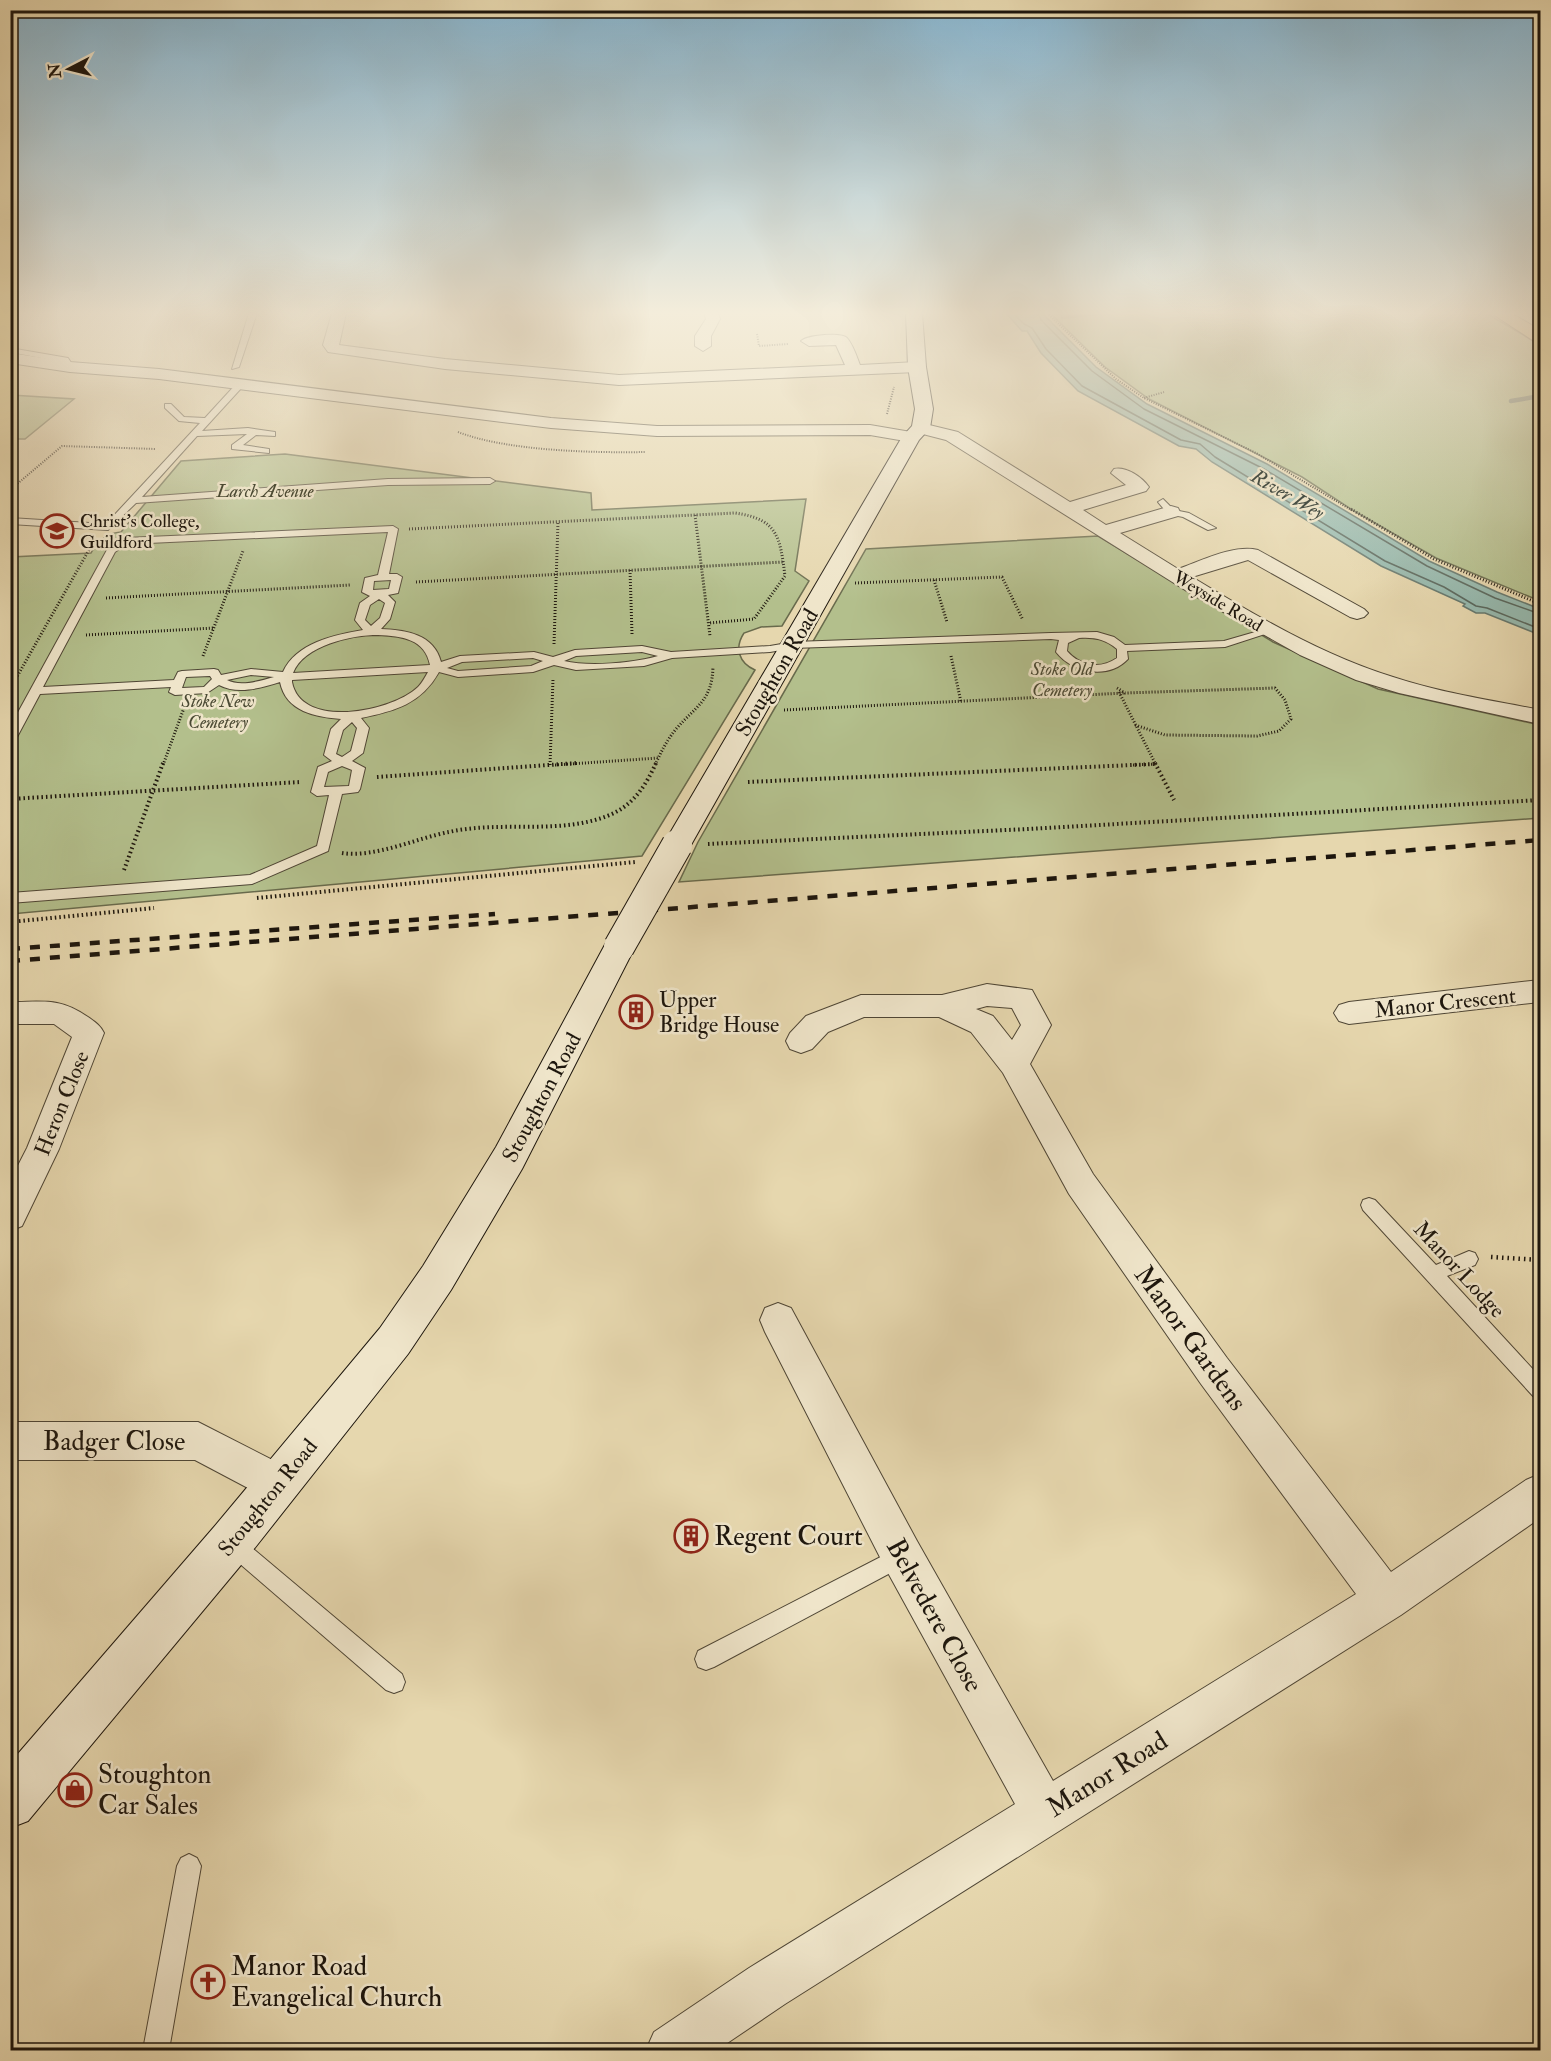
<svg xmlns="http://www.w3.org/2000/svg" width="1551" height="2061" viewBox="0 0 1551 2061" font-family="'IM FELL Double Pica',serif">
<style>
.green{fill:#b3bf8c;stroke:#686a4c;stroke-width:1.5}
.water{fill:#96b9ae;stroke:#66786e;stroke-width:1.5}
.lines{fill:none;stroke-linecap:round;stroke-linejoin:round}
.shore{stroke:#5a685e;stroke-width:1.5}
.stream{stroke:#66786e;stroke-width:4.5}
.lane-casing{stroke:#4f4635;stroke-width:2}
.street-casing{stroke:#4f4635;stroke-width:2}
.secondary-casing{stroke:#1d160d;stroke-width:2}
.highway-casing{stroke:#1d160d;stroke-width:2}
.path-far3{stroke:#1d160d;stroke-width:2;stroke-dasharray:1 1.5;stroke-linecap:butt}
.path-far2{stroke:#1d160d;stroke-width:3;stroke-dasharray:1 2;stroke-linecap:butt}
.path-far1{stroke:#1d160d;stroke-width:4;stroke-dasharray:1.5 3;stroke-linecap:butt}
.path{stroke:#1d160d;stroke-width:4.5;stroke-dasharray:1.5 4;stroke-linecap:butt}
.lane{fill:#efe5ca;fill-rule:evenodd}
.street{fill:#efe5ca;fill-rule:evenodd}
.secondary{fill:#efe5ca;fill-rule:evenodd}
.highway{fill:#e3bc77;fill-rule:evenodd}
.rail{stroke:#1d160d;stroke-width:4.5;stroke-dasharray:10 10;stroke-linecap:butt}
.secondary-bridge-casing{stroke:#1d160d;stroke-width:32;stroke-linecap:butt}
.secondary-bridge{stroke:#efe5ca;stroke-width:30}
.labels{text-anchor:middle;stroke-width:5;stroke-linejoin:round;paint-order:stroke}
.far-park-label{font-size:18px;font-style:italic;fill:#4a4933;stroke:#efe5ca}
.far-poi-label{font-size:18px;fill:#1d160d;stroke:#efe5ca;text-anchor:start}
.far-street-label{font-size:18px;fill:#1d160d;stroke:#efe5ca}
.far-water-label{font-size:20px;font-style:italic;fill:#474f45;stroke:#efe5ca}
.street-label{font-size:22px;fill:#1d160d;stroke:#efe5ca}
.poi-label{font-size:22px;fill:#1d160d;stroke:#efe5ca;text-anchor:start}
.near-street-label{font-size:27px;fill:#1d160d;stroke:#efe5ca}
.near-poi-label{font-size:27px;fill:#1d160d;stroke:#efe5ca;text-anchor:start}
</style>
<rect width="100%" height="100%" fill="#e6d7ae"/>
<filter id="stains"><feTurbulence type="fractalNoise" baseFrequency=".00333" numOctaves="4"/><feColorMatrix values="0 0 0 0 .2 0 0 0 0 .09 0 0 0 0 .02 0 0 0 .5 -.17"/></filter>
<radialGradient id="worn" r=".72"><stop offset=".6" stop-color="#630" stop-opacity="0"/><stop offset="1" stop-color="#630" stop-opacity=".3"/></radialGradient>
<path class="green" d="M 1050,313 L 1486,313 L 1540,345 L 1540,601 L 1436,558 L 1354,511 L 1302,477 L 1149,399 L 1105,367 Z
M 11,395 L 74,399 L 25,439 L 11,439 Z
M 285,454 L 591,493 L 592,510 L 806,499 L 795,571 L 809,581 L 782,626 L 761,627 L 744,633 C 734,648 739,663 755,670 L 642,856 L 11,914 L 11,557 L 91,553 C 97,542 107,533 121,532 L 181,461 Z
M 1098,536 L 1273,642 L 1378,689 L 1540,725 L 1540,818 L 679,882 L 698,842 L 866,549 Z"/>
<path class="water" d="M 1006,313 L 1042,313 L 1096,367 L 1147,404 L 1267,464 L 1429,561 L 1497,592 L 1540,609 L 1540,635 L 1485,613 L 1476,613 L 1463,606 L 1465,604 L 1381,566 L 1212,462 L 1196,449 L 1179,446 L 1078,391 L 1041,353 L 1027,331 L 1022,331 Z"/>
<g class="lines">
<path class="shore" d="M 1013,313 L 1024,324 L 1032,328 L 1046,349 L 1082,386 L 1181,440 L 1200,444 L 1215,457 L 1385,561 L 1444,587 L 1476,606 L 1487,608 L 1540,629
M 1038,313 L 1041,320 L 1092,371 L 1144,409 L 1264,469 L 1427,566 L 1495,598 L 1540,614"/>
<path class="stream" d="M 1063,317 L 1095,313
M 1511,401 L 1540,396"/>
<g class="lane-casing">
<path id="lane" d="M 249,313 L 257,313 L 239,367 L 232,369 Z
M 10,348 L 68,358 L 74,367 L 70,369 L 62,362 L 10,352 Z
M 238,382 L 245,384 L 202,431 L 248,428 L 275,432 L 275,436 L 256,435 L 243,445 L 269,449 L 269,453 L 232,449 L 232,445 L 247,434 L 197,436 L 142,497 L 388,479 L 490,478 L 495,481 L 490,484 L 388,485 L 136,503 L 108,530 L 10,524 L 10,518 L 106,524 L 200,423 L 179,421 L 165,408 L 165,404 L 171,404 L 184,417 L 205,418 Z
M 1163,499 L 1174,510 L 1189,513 L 1216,528 L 1208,530 L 1183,517 L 1168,514 L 1158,502 Z
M 393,526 L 398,529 L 389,574 L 397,574 L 402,577 L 398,593 L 388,595 L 395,602 L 390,619 L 381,629 C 406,630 434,634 441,662 L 460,656 L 534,652 L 553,657 L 575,650 L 642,646 L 671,652 L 770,646 L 793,642 L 1051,633 L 1097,632 L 1114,637 L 1125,645 L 1224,641 L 1269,628 L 1274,631 L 1225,647 L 1127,651 L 1128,659 C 1108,680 1072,673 1056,652 L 1059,640 L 1051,639 L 793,648 L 770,652 L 672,658 L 644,666 L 576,670 L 554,665 L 533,672 L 458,677 L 439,672 C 421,704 395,711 361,718 L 369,728 L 363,753 L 352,761 L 365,768 L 360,789 L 358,792 L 342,794 L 328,851 L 252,884 L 10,903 L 10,893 L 250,875 L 317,846 L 329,795 L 317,796 L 311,792 L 318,767 L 332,761 L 324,755 L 331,729 L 341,719 C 316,717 286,712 280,682 C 261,688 238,695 219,685 L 207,693 L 175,695 L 169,692 L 171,687 L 40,694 L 16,739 L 10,742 L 10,727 L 108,548 L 125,538 ZM 388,532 L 378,575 L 365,578 L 362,592 L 370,596 L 360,603 L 355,620 L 363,630 C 334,635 296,643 283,672 L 251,669 L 221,675 L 218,670 L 214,669 L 182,671 L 178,672 L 174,680 L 43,687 L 115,552 L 127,544 ZM 391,580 L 389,589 L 373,590 L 374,581 ZM 379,599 L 385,603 L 380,618 L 371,626 L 365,620 L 370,605 ZM 378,635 C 402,636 425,639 430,665 L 293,673 C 304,645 352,635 378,635 ZM 1079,638 C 1094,637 1105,639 1117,649 L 1117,658 C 1100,670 1080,666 1067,651 L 1068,643 ZM 642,652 L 658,656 C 633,663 589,667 564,661 L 576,656 ZM 533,658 L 543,661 L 531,666 L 458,671 L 447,668 L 462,662 ZM 428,672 C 425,677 422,683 418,687 C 392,712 301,730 292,682 L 292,680 ZM 251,675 L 274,677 C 260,681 240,687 227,680 ZM 210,676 L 212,679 L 204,687 L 182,688 L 186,677 ZM 352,722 L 357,728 L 351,751 L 342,757 L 336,754 L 343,730 ZM 342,766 L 352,770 L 349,786 L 324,787 L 328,772 Z
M 1369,1198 L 1375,1200 L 1436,1265 L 1469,1251 L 1475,1253 L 1478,1259 L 1475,1265 L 1447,1276 L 1540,1377 L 1540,1399 L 1533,1396 L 1363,1210 L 1361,1205 L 1363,1200 Z
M 232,1534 L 239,1537 L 402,1674 L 405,1682 L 402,1690 L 394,1693 L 386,1690 L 225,1551 L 222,1544 L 225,1537 Z
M 902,1546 L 909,1549 L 912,1556 L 909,1563 L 714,1667 L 706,1670 L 698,1667 L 695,1659 L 698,1651 Z
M 189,1854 L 197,1858 L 201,1866 L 169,2050 L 143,2050 L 177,1866 L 181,1858 Z"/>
</g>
<g class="street-casing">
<path id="street" d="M 332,313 L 346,313 L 339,345 L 445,359 L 619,375 L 845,365 L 836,345 L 809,346 L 801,341 C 807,335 842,332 847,338 C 853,345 857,357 860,365 L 917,362 L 925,367 L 917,372 L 619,385 L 445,369 L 328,352 L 323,345 Z
M 704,313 L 718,313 L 720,319 L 711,336 L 711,346 L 703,351 L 695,346 L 695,336 L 706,319 Z
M 10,353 L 70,362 L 159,369 L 551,418 L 657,426 L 870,425 L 911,432 L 917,433 L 920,437 L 917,441 L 911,442 L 870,435 L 657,436 L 551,428 L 159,379 L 70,372 L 10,363 Z
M 921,423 L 958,432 L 1070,502 L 1126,485 L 1111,473 L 1114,469 C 1126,466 1142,477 1149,487 L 1146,491 L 1083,510 L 1106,525 L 1171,506 L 1178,508 L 1180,512 L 1178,516 L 1120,533 L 1178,569 C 1201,561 1234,544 1258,550 L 1364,609 L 1368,613 L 1364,617 L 1357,619 L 1350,617 L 1248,560 L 1192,577 C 1256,616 1322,655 1393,677 C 1441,693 1491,700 1540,710 L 1540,724 L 1399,693 L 1356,680 L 1300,655 L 1193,595 L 946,440 L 915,432 L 912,428 L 915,424 Z
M 1540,980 L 1540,1002 L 1349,1024 L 1339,1021 L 1334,1013 L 1339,1005 L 1349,1002 Z
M 987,984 L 1032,990 L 1051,1025 L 1030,1064 L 1093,1174 L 1227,1358 L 1391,1572 L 1526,1480 L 1540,1474 L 1540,1518 L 1401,1615 L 785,2004 L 717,2050 L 646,2050 L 654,2032 L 749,1968 L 1015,1804 L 887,1571 L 765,1332 L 760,1320 L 765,1308 L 778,1303 L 791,1308 L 917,1541 L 1053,1781 L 1356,1594 L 1201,1384 L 1069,1194 L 1003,1073 L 971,1032 L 939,1017 L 864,1017 L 828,1032 L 812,1049 L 801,1053 L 790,1049 L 786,1041 L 790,1033 L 806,1016 L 861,995 L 942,995 ZM 987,1006 L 1012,1008 L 1021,1025 L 1012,1040 L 993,1016 L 976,1009 Z
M 10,1002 C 44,1002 59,997 88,1017 C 95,1022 100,1025 104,1033 L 59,1149 L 22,1226 L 10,1231 L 10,1181 L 27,1148 L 72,1037 L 54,1024 L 10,1024 Z
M 10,1422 L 198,1422 L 292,1470 L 298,1484 L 292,1498 L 278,1504 L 195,1460 L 10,1460 Z"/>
</g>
<g class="secondary-casing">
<path id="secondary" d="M 906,313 L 922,313 L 926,367 L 933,409 L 930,428 L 919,440 L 691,845 L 687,852 L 677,855 L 667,852 L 663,845 L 902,437 L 912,426 L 915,409 L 908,367 Z
M 619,936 L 630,939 L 635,947 L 522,1169 L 451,1290 L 408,1354 L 246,1559 L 28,1821 L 10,1828 L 10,1763 L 214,1527 L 380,1328 L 423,1266 L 496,1147 L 608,939 Z"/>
</g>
<g class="highway-casing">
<path id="highway" d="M 1491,313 L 1511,313 L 1540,330 L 1540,342 L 1534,341 Z"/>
</g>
<path class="path-far3" d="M 1047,313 L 1116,379 L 1144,398 L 1256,453 L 1353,511
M 757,334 L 759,346 L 788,344
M 1144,398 L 1164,392
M 887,414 L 894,387
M 458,432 C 507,451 593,453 646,452
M 10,490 L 62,446 L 156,449"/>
<path class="path-far2" d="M 1351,509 L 1434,559 L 1540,604
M 695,515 L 710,636
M 409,529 L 735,513 C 778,519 780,537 785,576 L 754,619 L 709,623
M 630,570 L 632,634
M 934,580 L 947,622
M 416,582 L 783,562
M 855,583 L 1002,577 L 1023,620
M 106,598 L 350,585
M 86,635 L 214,628
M 554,644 L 558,522
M 203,656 L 243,551
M 951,656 L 961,702
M 1117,688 L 1125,693 L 1275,688 L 1285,700 L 1291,719 L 1279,731 L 1257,736 L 1165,735 L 1135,725
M 10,689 L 90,548
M 1119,692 L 1156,765
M 784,710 L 1125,693
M 163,765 L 184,708
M 550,765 L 553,679
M 555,765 L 658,758
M 655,765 C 661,752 667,740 676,729 C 696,706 712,701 713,667
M 1133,765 L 1155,764"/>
<path class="path-far1" d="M 1155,763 L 1174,800
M 377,777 L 577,763
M 748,782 L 1155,764
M 10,799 L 300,782
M 708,844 L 1028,829 L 1540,800
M 342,853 C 375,858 417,838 449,832 C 502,820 562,836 612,814 C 634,804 646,785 656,763
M 124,870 L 163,763
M 257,898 L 635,862
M 10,922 L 154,908"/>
<path class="path" d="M 1491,1257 L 1540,1260"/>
<use href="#lane" class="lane"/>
<use href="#street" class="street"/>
<use href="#secondary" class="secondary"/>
<use href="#highway" class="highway"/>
<path class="rail" d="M 10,949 L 495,914
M 10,961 L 1540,840"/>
<g class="secondary-bridge-casing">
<path id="secondary-bridge" d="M 619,947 L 677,845"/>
</g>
<use href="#secondary-bridge" class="secondary-bridge"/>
</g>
<linearGradient id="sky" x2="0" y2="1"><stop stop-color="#87b6d1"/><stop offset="0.52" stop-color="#f4eddb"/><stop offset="1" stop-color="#f4eddb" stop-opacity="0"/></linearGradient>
<rect width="1551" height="602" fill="url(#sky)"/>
<defs>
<g id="school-ring" transform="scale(1.725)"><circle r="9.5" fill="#efe5ca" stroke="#8f2418" stroke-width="1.5"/><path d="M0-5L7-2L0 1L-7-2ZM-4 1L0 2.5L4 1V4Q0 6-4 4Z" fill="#8f2418"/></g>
<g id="building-ring" transform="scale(1.725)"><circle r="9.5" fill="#efe5ca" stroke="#8f2418" stroke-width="1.5"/><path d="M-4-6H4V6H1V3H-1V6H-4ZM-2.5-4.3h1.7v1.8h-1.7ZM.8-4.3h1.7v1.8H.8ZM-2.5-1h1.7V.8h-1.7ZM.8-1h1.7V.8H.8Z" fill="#8f2418"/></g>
<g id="shop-ring" transform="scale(1.725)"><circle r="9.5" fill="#efe5ca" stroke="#8f2418" stroke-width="1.5"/><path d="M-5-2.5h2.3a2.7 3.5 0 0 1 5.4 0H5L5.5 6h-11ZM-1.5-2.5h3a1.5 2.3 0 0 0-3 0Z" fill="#8f2418"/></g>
<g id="church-ring" transform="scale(1.725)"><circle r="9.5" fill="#efe5ca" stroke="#8f2418" stroke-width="1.5"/><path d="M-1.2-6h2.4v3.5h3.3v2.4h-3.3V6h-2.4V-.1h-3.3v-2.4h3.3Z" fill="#8f2418"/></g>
</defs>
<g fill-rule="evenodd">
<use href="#school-ring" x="57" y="531"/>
<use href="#building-ring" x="636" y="1012"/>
<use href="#building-ring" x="691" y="1536"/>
<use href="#shop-ring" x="75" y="1790"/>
<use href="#church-ring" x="208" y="1982"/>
</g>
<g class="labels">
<g class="far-park-label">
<text x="265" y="497">Larch Avenue</text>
<text x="1062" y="675">Stoke Old<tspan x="1062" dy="21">Cemetery</tspan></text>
<text x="218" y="707">Stoke New<tspan x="218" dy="21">Cemetery</tspan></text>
</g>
<g class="far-poi-label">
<text x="80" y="527">Christ's College,<tspan x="80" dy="21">Guildford</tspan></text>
</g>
<g class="far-street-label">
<text transform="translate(1218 601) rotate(31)" y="6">Weyside Road</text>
</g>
<g class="far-water-label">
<text transform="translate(1288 494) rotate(30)" y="7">River Wey</text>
</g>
<g class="street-label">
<text transform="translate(776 672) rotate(-60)" y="8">Stoughton Road</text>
<text transform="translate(1445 1002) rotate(-6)" y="8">Manor Crescent</text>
<text transform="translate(541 1097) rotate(-62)" y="8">Stoughton Road</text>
<text transform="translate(61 1103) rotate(-68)" y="8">Heron Close</text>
<text transform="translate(1460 1269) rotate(47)" y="8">Manor Lodge</text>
<text transform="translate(267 1497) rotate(-51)" y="8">Stoughton Road</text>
</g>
<g class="poi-label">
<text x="659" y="1007">Upper<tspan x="659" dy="25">Bridge House</tspan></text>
</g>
<g class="near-street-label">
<text transform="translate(1191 1338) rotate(54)" y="9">Manor Gardens</text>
<text x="114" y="1450">Badger Close</text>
<text transform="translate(935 1615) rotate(61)" y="9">Belvedere Close</text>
<text transform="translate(1107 1774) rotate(-32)" y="9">Manor Road</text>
</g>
<g class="near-poi-label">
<text x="714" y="1545">Regent Court</text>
<text x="98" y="1783">Stoughton<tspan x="98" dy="31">Car Sales</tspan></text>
<text x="231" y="1975">Manor Road<tspan x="231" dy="31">Evangelical Church</tspan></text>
</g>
</g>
<rect width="1551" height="2061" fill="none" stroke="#e6d7ae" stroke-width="36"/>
<rect x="12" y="12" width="1527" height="2037" fill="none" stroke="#1d160d" stroke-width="3"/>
<rect x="18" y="18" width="1515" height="2025" fill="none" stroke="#1d160d" stroke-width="1.5"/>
<g transform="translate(69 69) rotate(263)" stroke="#efe5ca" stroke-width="4.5" paint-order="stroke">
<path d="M0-4.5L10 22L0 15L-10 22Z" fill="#1d160d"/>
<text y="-9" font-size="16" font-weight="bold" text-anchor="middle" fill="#1d160d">N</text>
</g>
<rect width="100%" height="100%" filter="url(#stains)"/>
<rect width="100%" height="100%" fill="url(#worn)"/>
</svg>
